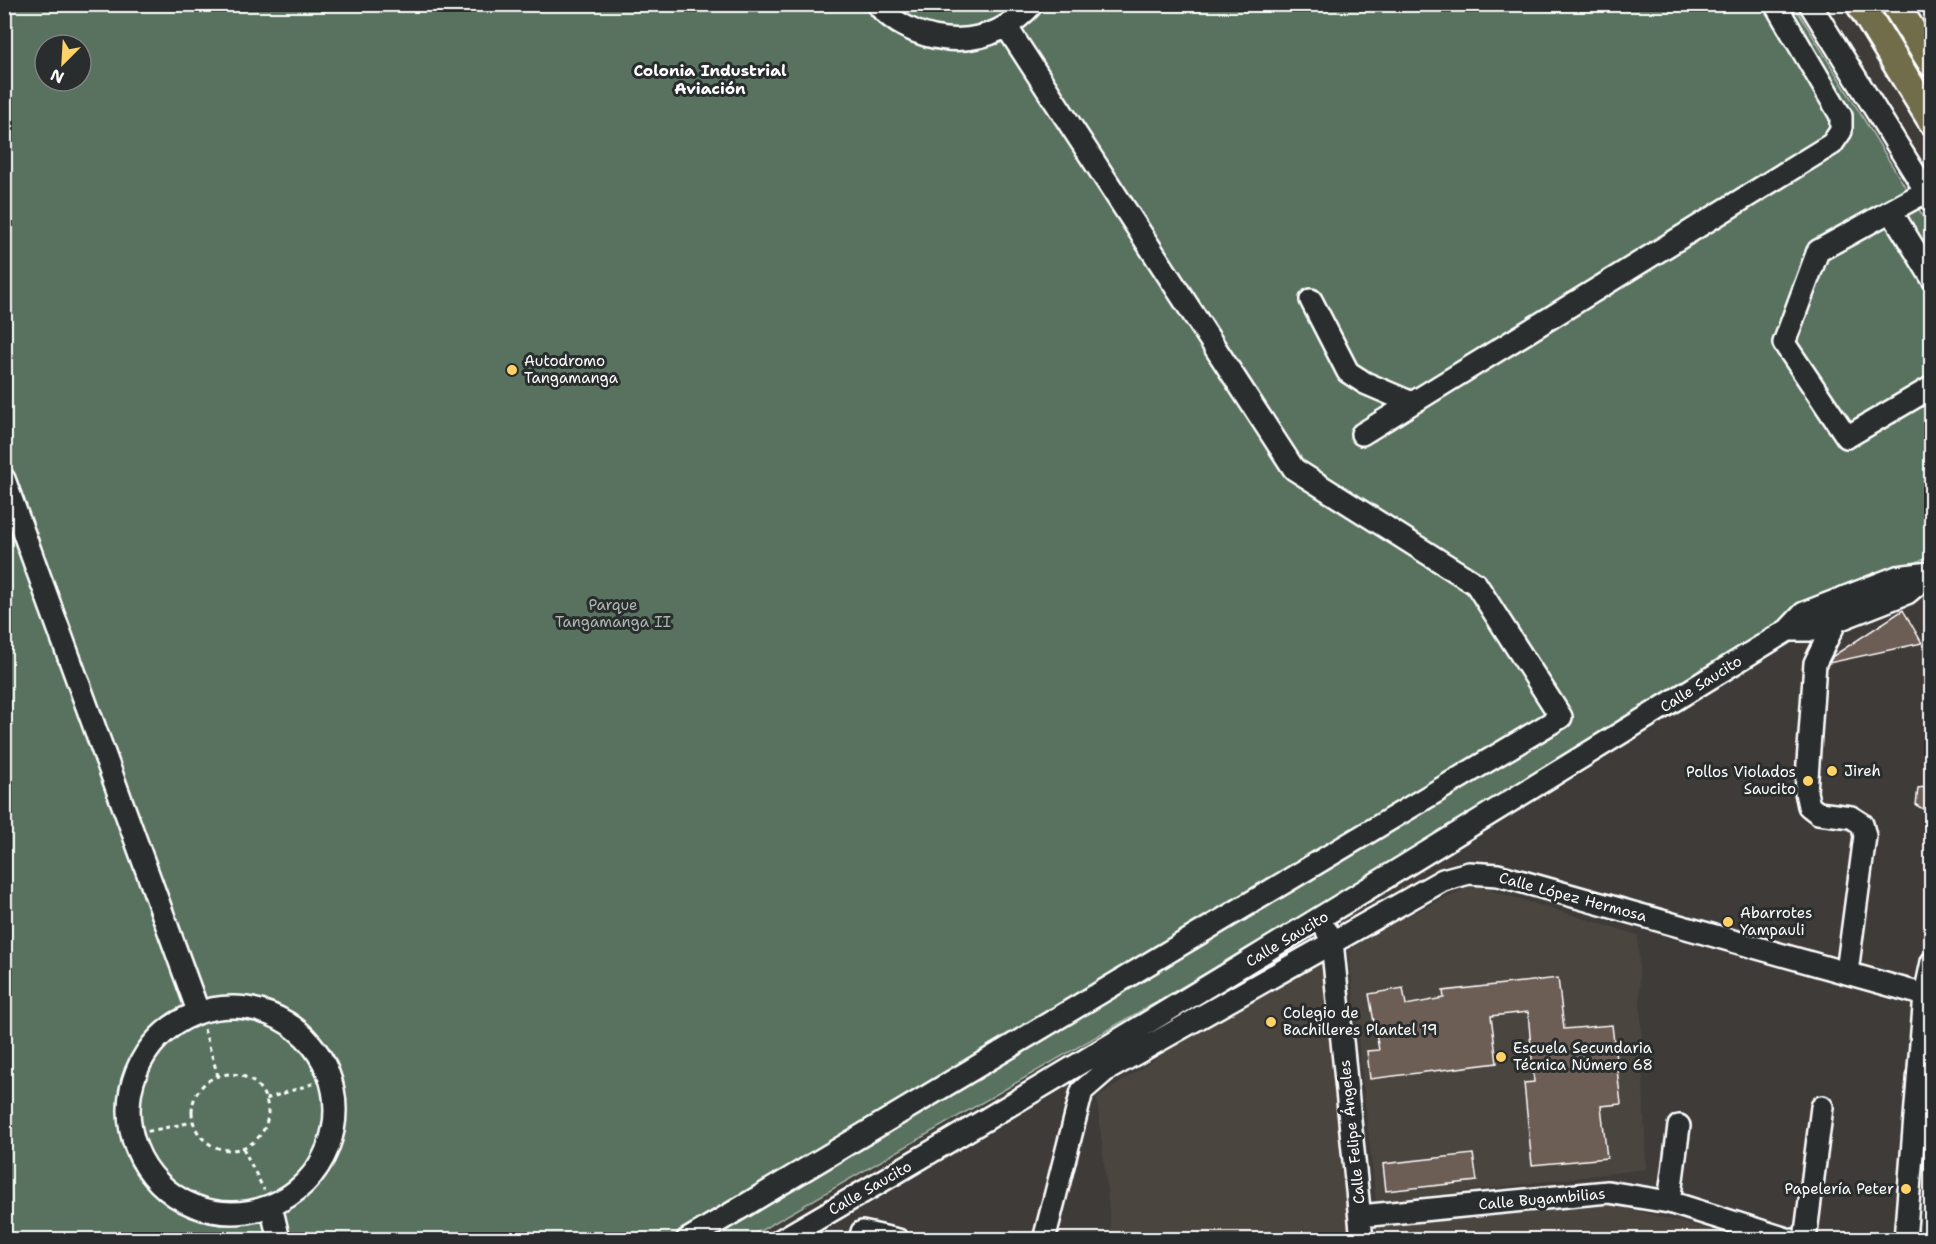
<svg xmlns="http://www.w3.org/2000/svg" width="1936" height="1244" viewBox="0 0 1936 1244" font-family="'Shantell Sans',sans-serif">
<style>
.built{fill:#4c4541}
.green{fill:#58725f;stroke:#acb8af;stroke-width:1.5;fill-rule:evenodd}
.building{fill:#6c5d54;stroke:#fff;stroke-width:1.5}
.lines{fill:none;stroke-linecap:round;stroke-linejoin:round}
.minor-casing{stroke:#fff;stroke-width:26}
.major-casing{stroke:#fff;stroke-width:32}
.path{stroke:#fff;stroke-width:3;stroke-dasharray:4.5 4.5;stroke-linecap:butt}
.minor{stroke:#2a2d2e;stroke-width:21}
.major{stroke:#716d4b;stroke-width:27}
.poi-dot{fill:#ffd166;stroke:#2a2d2e;stroke-width:2}
.labels{text-anchor:middle;stroke-width:6;stroke-linejoin:round;paint-order:stroke}
.poi-label{font-size:15px;fill:#fff;stroke:#2a2d2e;text-anchor:start}
.park-label{font-size:15px;fill:#acb8af;stroke:#2a2d2e}
.street-label{font-size:15px;fill:#fff;stroke:#2a2d2e}
.neighbourhood-label{font-size:16px;font-weight:bold;fill:#fff;stroke:#2a2d2e}
</style>
<rect width="100%" height="100%" fill="#3e3b39"/>
<filter id="ink" filterUnits="userSpaceOnUse"><feTurbulence type="fractalNoise" baseFrequency=".0167" numOctaves="2"/><feDisplacementMap in="SourceGraphic" scale="12" xChannelSelector="R" yChannelSelector="G"/><feConvolveMatrix kernelMatrix="1 2 1 2 8 2 1 2 1" color-interpolation-filters="sRGB"/></filter>
<g filter="url(#ink)">
<path class="built" d="M 1473,885 L 1638,935 L 1646,1169 L 1376,1202 L 1348,944 Z
M 1325,946 L 1353,1239 L 1112,1239 L 1097,1098 Z
M 1605,1203 L 1723,1233 L 1715,1240 L 1374,1239 L 1371,1215 Z"/>
<path class="green" d="M 5,5 L 1794,5 L 1931,229 L 1931,554 L 746,1239 L 5,1240 ZM 45,45 L 81,45 L 81,81 L 45,81 Z"/>
<path class="building" d="M 1903,610 L 1922,643 L 1829,663 L 1833,656 Z
M 1932,786 L 1932,814 L 1916,805 L 1918,788 Z
M 1558,978 L 1564,1029 L 1612,1025 L 1621,1104 L 1601,1106 L 1607,1158 L 1532,1165 L 1524,1083 L 1534,1082 L 1528,1012 L 1491,1016 L 1497,1063 L 1370,1079 L 1367,1051 L 1379,1050 L 1369,994 L 1403,988 L 1406,1005 L 1444,998 L 1443,991 Z
M 1473,1154 L 1477,1181 L 1386,1191 L 1383,1164 Z"/>
<g class="lines">
<g class="minor-casing">
<path id="minor" d="M 877,4 C 910,43 974,52 1015,20 C 1021,15 1027,11 1032,4
M 1810,4 L 1932,201
M 1925,192 L 1818,251 L 1784,343 L 1847,437 L 1932,387
M 1891,211 L 1932,278
M 1311,300 L 1348,372 L 1365,383 L 1412,403
M 1362,434 L 1832,144 L 1841,131 L 1841,116 L 1775,4
M 4,479 L 198,1011
M 1788,630 L 1813,630 L 1907,593 L 1932,572
M 1327,931 L 1332,941 L 1362,1240
M 1847,972 L 1865,836 L 1862,824 L 1851,817 L 1818,813 L 1809,806 L 1806,792 L 1815,663 L 1836,621 L 1857,593
M129 1110a103 103 0 1 1 206 0a103 103 0 1 1-206 0Z
M 1669,1202 L 1679,1126
M 271,1206 L 279,1240
M 1360,1216 L 1608,1192 L 1669,1202 L 1790,1240
M 687,1240 L 1561,717 L 1476,584 L 1294,469 L 1006,26
M 781,1240 C 1120,1043 1454,836 1788,630 L 1804,613 L 1897,577 L 1930,573
M 860,1240 L 862,1232 L 898,1240
M 1044,1240 L 1082,1091 L 1105,1071 L 1443,880 L 1469,873 L 1498,875 L 1932,997
M 1805,1240 L 1822,1107
M 1905,1240 L 1925,995 L 1932,962"/>
</g>
<g class="major-casing">
<path id="major" d="M 1860,4 L 1932,121
M 1895,4 L 1932,63"/>
</g>
<path class="path" d="M 204,1029 L 218,1076
M192 1112a38 38 0 1 1 76 0a38 38 0 1 1-76 0Z
M 266,1099 L 330,1078
M 130,1135 L 193,1122
M 243,1148 L 264,1190"/>
<use href="#minor" class="minor"/>
<use href="#major" class="major"/>
</g>
</g>
<g class="poi-dot">
<circle cx="512" cy="370" r="6"/>
<circle cx="1832" cy="771" r="6"/>
<circle cx="1808" cy="781" r="6"/>
<circle cx="1728" cy="922" r="6"/>
<circle cx="1271" cy="1022" r="6"/>
<circle cx="1501" cy="1057" r="6"/>
<circle cx="1906" cy="1189" r="6"/>
</g>
<g class="labels">
<g class="poi-label">
<text x="524" y="366">Autodromo<tspan x="524" dy="17">Tangamanga</tspan></text>
<text x="1844" y="776">Jireh</text>
<text x="1796" y="777" text-anchor="end">Pollos Violados<tspan x="1796" dy="17">Saucito</tspan></text>
<text x="1740" y="918">Abarrotes<tspan x="1740" dy="17">Yampauli</tspan></text>
<text x="1283" y="1018">Colegio de<tspan x="1283" dy="17">Bachilleres Plantel 19</tspan></text>
<text x="1513" y="1053">Escuela Secundaria<tspan x="1513" dy="17">Técnica Número 68</tspan></text>
<text x="1894" y="1194" text-anchor="end">Papelería Peter</text>
</g>
<g class="park-label">
<text x="613" y="610">Parque<tspan x="613" dy="17">Tangamanga II</tspan></text>
</g>
<g class="street-label">
<text transform="translate(1701 684) rotate(-32)" y="5">Calle Saucito</text>
<text transform="translate(1573 897) rotate(15)" y="5">Calle López Hermosa</text>
<text transform="translate(1287 939) rotate(-31)" y="5">Calle Saucito</text>
<text transform="translate(1352 1132) rotate(-96)" y="5">Calle Felipe Ángeles</text>
<text transform="translate(870 1188) rotate(-30)" y="5">Calle Saucito</text>
<text transform="translate(1542 1199) rotate(-5)" y="5">Calle Bugambilias</text>
</g>
<g class="neighbourhood-label">
<text x="710" y="76">Colonia Industrial<tspan x="710" dy="18">Aviación</tspan></text>
</g>
</g>
<rect width="1936" height="1244" fill="none" stroke="#2a2d2e" stroke-width="24"/>
<rect x="12" y="12" width="1912" height="1220" fill="none" stroke="#fff" stroke-width="2" filter="url(#ink)"/>
<g transform="translate(63 63) rotate(204)"><circle r="28" fill="#2a2d2e" stroke="#7f8182" stroke-width="1.5"/>
<path d="M0-4.5L10 22L0 15L-10 22Z" fill="#ffd166"/>
<text y="-9" font-size="16" font-weight="bold" text-anchor="middle" fill="#ffffff">N</text>
</g>
</svg>
